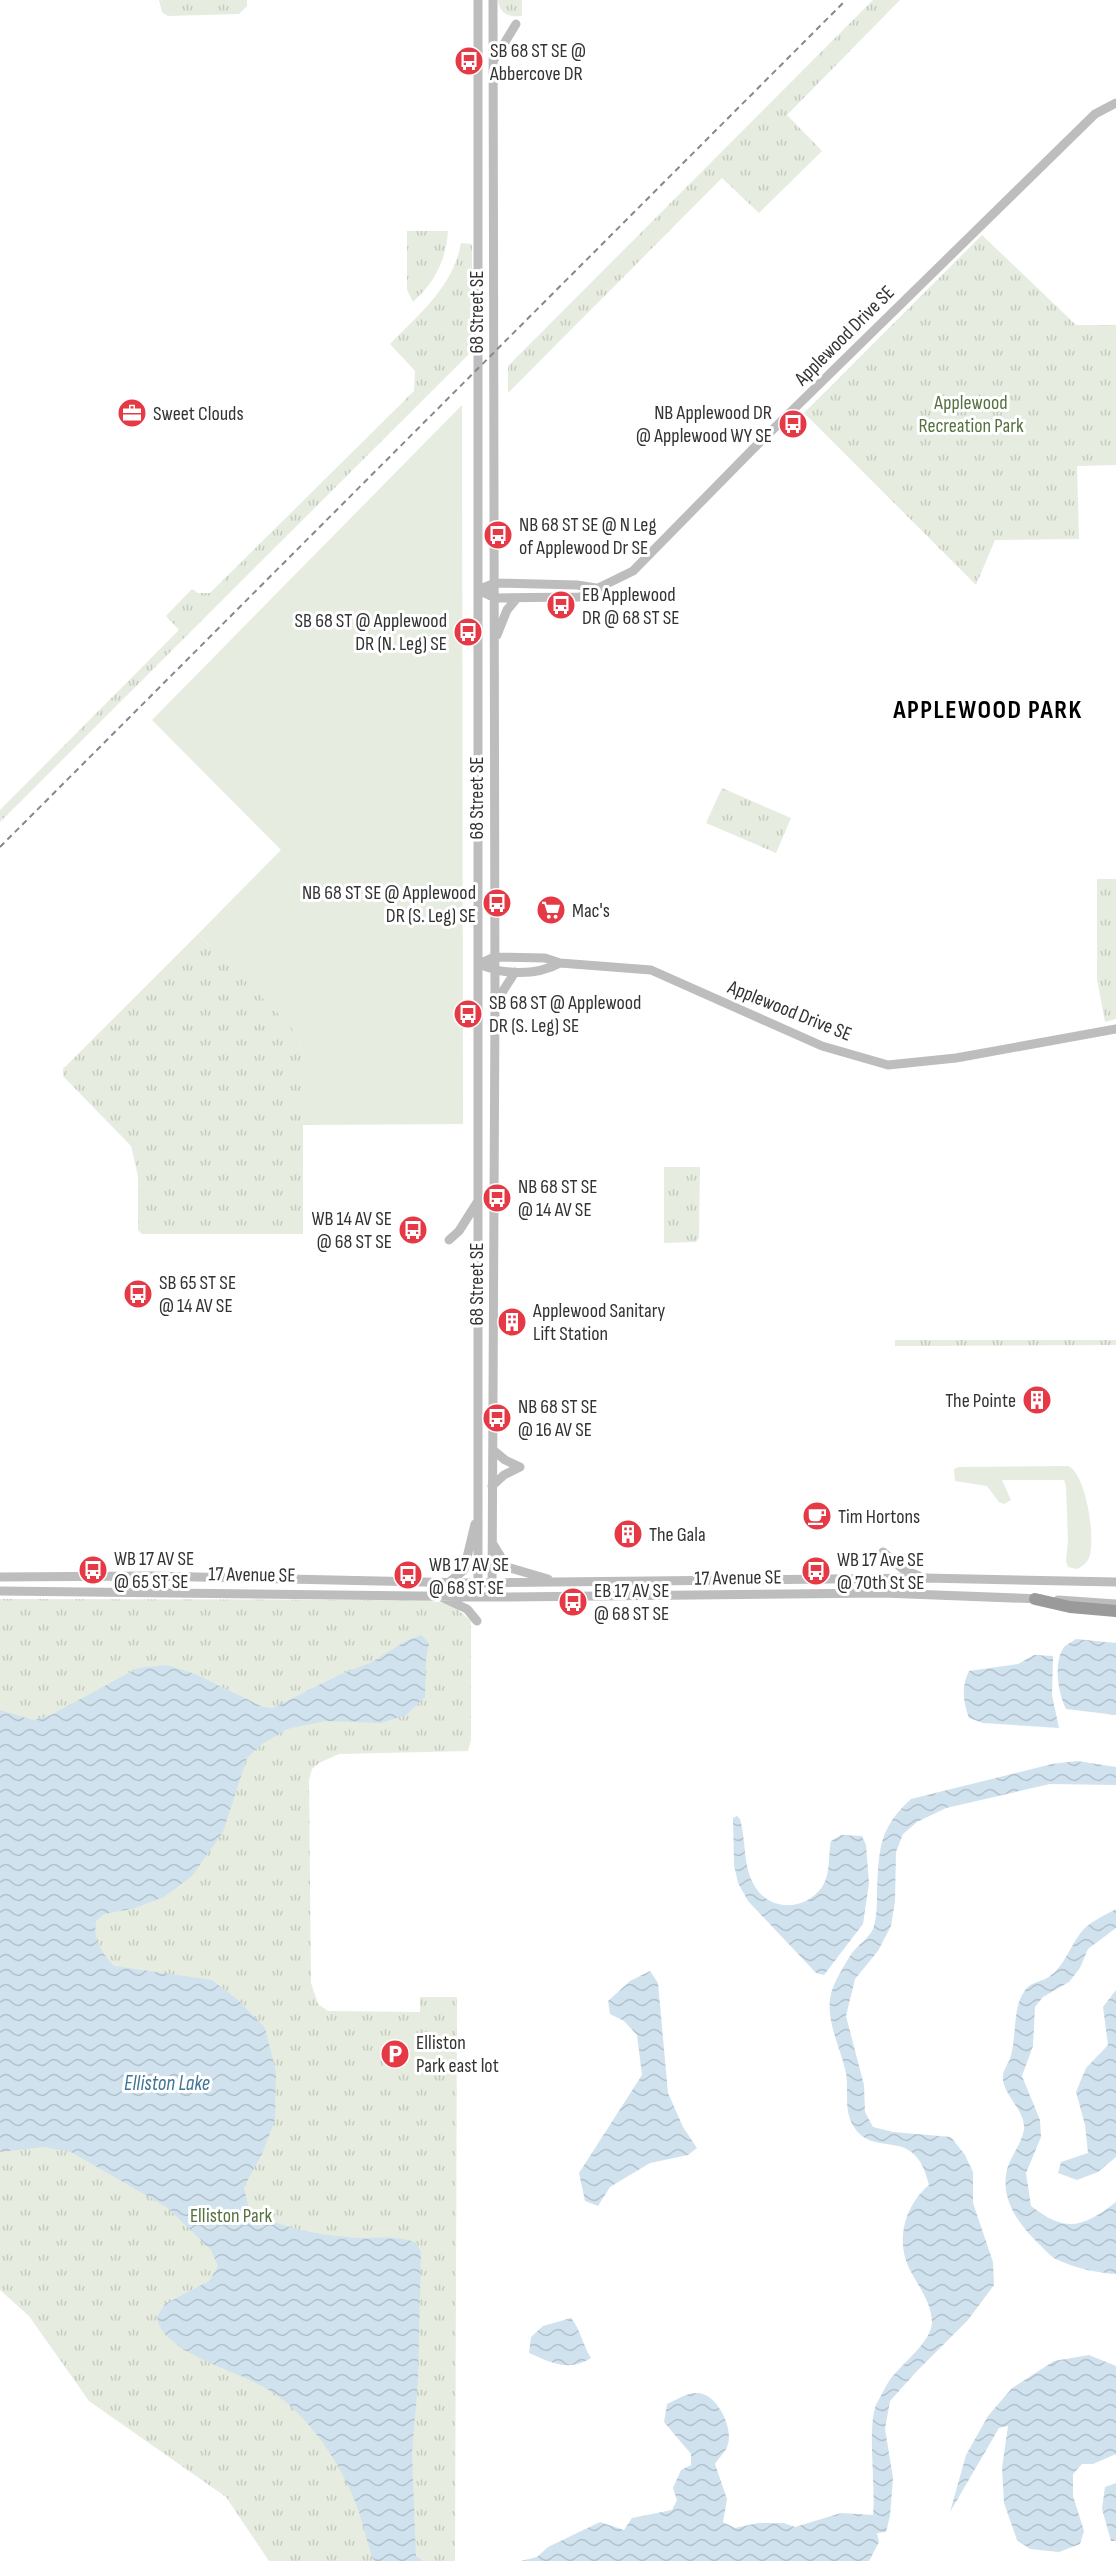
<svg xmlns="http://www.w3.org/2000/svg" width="1116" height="2561" viewBox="0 0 1116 2561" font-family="'Sofia Sans Condensed',sans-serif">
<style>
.grass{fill:#e6ecdf}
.park{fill:url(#park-tufts)}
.water{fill:url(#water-waves)}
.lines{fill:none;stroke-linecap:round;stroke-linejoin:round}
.secondary{stroke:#bdbdbd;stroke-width:9}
.highway{stroke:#9a9a9a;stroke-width:12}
.rail{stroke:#888;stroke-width:2;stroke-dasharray:6 4.5;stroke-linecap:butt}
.labels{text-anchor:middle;stroke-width:6;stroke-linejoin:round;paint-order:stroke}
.poi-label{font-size:20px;fill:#333;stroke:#fff;text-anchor:start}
.street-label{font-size:20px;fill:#333;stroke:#fff}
.park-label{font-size:20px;fill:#56703f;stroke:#fff}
.water-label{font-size:21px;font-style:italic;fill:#3f7597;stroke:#fff}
.district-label{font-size:26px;font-weight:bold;letter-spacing:1.5px;fill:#000;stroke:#fff}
</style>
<defs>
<pattern id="park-tufts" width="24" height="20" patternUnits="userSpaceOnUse" patternTransform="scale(1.5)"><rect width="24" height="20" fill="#e6ecdf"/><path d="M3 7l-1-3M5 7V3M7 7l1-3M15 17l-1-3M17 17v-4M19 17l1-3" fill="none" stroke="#c6cbc0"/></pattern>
<pattern id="water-waves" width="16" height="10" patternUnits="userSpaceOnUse" patternTransform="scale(1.5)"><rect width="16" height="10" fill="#cfe2ee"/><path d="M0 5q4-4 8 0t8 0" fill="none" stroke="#b2c2cd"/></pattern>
</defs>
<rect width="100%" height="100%" fill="#fff"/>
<path class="grass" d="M 462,405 L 463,1124 L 303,1125 L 303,1055 L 299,1040 L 288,1024 L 198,934 L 281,850 L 152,720 Z
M 1068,1466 C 1087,1473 1097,1546 1088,1560 C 1086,1564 1081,1567 1077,1569 L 1068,1567 L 1066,1561 L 1068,1540 L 1066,1486 L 1064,1480 L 1002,1480 L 1011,1500 L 1004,1504 L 999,1502 L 987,1486 L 955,1481 L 954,1469 L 959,1467 Z"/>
<path class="park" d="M 159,0 L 247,0 L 247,6 L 239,14 L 168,16 L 162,12 Z
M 498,0 L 522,0 L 522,16 C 509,17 500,15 498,0 Z
M 873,0 L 900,0 L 787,115 L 822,151 L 759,213 L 722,178 L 508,393 L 508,366 Z
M 407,231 L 448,231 C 446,261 434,283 413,302 L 407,290 Z
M 982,235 L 1076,325 L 1116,325 L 1116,465 L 1077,466 L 1079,539 L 995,540 L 976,585 L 804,413 Z
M 461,243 L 472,244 L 472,351 L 0,822 L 0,810 L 179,630 L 166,616 L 192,589 L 198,593 L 210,593 L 414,391 L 415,371 L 390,344 C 420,313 453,287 461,243 Z
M 722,788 L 791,818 L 776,853 L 706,823 Z
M 1097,879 L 1116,879 L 1116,1019 L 1105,1022 L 1097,979 Z
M 198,934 L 289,1024 L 299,1040 L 303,1055 L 303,1234 L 142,1234 L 138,1230 L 138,1176 L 131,1146 L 63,1076 L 63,1069 Z
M 664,1167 L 700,1167 L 699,1238 L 696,1242 L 664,1243 Z
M 895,1340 L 1116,1340 L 1116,1345 L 895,1346 Z
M 0,1599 L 425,1600 L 451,1604 L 471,1621 L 471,1740 L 468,1751 L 339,1754 L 319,1763 L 312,1769 L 309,1780 L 311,1983 L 318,2004 L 328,2011 L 420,2012 L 420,1997 L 457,1997 L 455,2561 L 269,2561 L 226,2497 L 89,2401 L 29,2316 L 0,2290 Z"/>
<path class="water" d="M 421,1635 L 429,1643 L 426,1659 L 425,1697 L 406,1715 L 381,1723 L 325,1721 L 287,1729 L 262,1744 L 247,1758 L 223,1832 L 192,1876 L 164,1897 L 132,1909 L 104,1914 L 96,1921 C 93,1940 101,1952 114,1966 L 212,1980 L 238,2000 L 265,2028 L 276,2072 L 275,2120 L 262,2154 L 244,2187 L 249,2210 C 279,2227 312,2234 347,2237 C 371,2240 390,2234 415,2242 L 421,2252 L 418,2382 L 412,2453 L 416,2556 L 423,2561 L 374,2561 C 367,2544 364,2526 358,2509 C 344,2470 318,2430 287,2403 C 251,2371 197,2368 164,2333 C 160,2329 158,2322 157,2317 L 165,2304 L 209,2281 L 218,2266 L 211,2250 L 168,2208 L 71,2152 L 44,2147 L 0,2152 L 0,1710 L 33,1720 L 51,1715 L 138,1668 L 167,1665 L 195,1674 L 263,1707 L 273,1708 L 341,1674 L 370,1663 L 406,1641 Z
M 1076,1639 L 1116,1643 L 1116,1715 L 1066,1709 C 1058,1693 1053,1663 1064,1647 C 1067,1644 1072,1642 1076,1639 Z
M 1034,1655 L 1053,1656 L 1052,1695 L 1059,1728 L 983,1723 L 969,1718 C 963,1701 961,1687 969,1671 L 1018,1664 Z
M 1077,1761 L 1116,1767 L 1116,1785 L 1050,1784 L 946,1808 L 917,1822 L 903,1834 L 896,1852 L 895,1901 L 891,1926 L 878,1951 L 855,1979 L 846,2016 L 864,2085 L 865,2112 L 873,2127 L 893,2132 L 951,2137 L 965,2155 L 973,2172 L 973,2203 L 993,2262 L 994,2285 L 968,2320 L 916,2372 L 890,2401 L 885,2429 L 893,2478 L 890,2516 L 886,2532 L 877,2533 L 879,2542 L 869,2561 L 521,2561 L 537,2557 L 548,2547 L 600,2522 L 624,2530 L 632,2518 L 672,2510 L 677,2500 L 673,2488 L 681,2470 L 691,2465 L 691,2454 L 664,2422 L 667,2404 C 676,2400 687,2392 698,2393 C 717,2394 733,2427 728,2444 C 727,2451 719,2457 715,2464 L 727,2499 L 723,2522 L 735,2528 L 758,2523 L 784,2523 L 795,2527 L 841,2513 L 873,2515 C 876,2485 867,2429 876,2405 C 880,2397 885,2388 889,2381 C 900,2365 932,2342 932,2322 C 931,2301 918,2286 909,2268 C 895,2239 906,2204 929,2185 C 915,2123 875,2160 854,2127 C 843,2110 849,2091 846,2073 C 840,2045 821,2013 834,1985 C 839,1974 846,1962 852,1953 C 858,1945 869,1938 873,1929 C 877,1918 877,1904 877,1893 C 879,1850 878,1829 911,1799 L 1052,1764 Z
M 737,1816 L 740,1819 C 746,1840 743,1864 753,1883 C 767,1912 804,1912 822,1887 C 831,1874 828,1855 831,1841 L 841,1835 L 862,1836 L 866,1845 L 869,1883 L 863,1924 L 824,1975 L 816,1973 L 748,1901 L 738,1883 L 734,1865 L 733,1818 Z
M 1116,1909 L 1116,1928 L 1088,1949 L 1080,1968 L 1069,1982 L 1043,1997 L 1035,2007 L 1033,2046 L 1022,2076 L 1040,2120 L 1041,2137 L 1026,2173 L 1031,2206 C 1066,2233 1082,2228 1116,2202 L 1116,2274 C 1098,2273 1075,2268 1058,2260 C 1052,2258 1046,2251 1041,2246 C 1022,2228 1002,2204 1006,2175 C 1008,2158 1022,2145 1024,2129 C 1025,2110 1005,2097 1003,2080 C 1002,2071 1007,2066 1010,2059 C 1017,2038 1012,2009 1024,1992 C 1030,1981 1041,1983 1050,1976 C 1064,1966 1069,1949 1079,1935 C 1087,1923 1103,1916 1116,1909 Z
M 650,1971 L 658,1983 L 668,2093 L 683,2127 L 697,2148 L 688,2155 L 650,2163 L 610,2187 L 598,2206 L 585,2201 L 579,2173 L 642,2075 L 637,2035 L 624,2021 L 610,2014 L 608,2001 L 630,1981 Z
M 1116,1990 L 1116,2157 L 1098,2172 L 1077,2180 L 1058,2173 L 1061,2162 L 1088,2153 L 1085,2125 L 1076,2092 L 1086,2068 L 1108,2045 L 1103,2007 Z
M 571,2318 C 581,2330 582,2344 591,2358 C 569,2372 552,2363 529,2353 L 531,2337 L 543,2326 Z
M 1089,2355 L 1116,2366 L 1116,2454 L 1093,2464 L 1082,2464 L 1073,2474 L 1073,2496 L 1084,2531 L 1080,2544 L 1059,2552 L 1030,2549 L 1017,2540 L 1004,2503 L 1002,2468 L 1008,2426 L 999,2428 L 950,2512 L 966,2455 L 988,2416 L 1012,2388 L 1054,2361 Z
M 1116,2483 L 1116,2541 L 1111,2541 L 1102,2509 L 1105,2487 Z"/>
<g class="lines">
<path class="secondary" d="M 478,0 L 478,1596
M 494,60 L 516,24
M 478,590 L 495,598 L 580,597 L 633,571 L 754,448 L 1095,114 L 1116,103
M 478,590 L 495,583 L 577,585 L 596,588
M 497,635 L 507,610 L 517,598
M 479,964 L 494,957 L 545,958 L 560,963 L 651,970 L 822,1046 L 888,1065 L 956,1058 L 1116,1029
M 479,964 C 503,975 536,976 560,963
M 496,1002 L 515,972
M 449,1240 L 459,1231 L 478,1201
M 493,1450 L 505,1460 L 520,1467
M 492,1486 L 504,1475 L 520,1467
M 493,1544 L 507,1567 L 548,1579
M 883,1552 L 904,1570 L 919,1576
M 0,1577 L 149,1576 L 469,1583 L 924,1578 L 1116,1582
M 448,1583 L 464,1570 L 475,1524
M 0,1591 L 501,1597 L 883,1593 L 1041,1599
M 492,1596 L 495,1004 L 493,0
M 441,1597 L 467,1609 L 477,1621
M 1058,1600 L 1116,1604"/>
<path class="highway" d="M 1035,1599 L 1070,1607 L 1116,1611"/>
<path class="rail" d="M 0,847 L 846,0"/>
</g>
<defs>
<g id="bus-disc" transform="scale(1.5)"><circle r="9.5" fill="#e63946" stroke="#fff"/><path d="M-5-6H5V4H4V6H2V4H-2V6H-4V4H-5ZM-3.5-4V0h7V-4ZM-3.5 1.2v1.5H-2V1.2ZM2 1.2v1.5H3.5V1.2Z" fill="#fff"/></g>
<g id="office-disc" transform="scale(1.5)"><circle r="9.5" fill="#e63946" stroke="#fff"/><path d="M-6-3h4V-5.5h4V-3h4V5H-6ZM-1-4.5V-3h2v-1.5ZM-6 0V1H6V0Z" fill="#fff"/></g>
<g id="supermarket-disc" transform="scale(1.5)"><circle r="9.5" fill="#e63946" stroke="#fff"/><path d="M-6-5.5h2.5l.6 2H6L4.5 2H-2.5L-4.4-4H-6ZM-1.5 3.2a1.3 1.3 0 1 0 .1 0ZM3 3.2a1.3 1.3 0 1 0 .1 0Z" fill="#fff"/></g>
<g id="building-disc" transform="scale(1.5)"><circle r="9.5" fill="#e63946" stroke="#fff"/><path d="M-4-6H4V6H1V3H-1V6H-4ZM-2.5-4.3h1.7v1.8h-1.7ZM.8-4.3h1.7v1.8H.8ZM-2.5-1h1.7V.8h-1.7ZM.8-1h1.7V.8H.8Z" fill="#fff"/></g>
<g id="cafe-disc" transform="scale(1.5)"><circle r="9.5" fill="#e63946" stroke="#fff"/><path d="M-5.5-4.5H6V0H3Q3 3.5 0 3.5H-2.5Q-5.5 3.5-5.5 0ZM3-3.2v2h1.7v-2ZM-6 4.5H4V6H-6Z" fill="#fff"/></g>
<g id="parking-disc" transform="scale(1.5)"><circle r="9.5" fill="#e63946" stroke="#fff"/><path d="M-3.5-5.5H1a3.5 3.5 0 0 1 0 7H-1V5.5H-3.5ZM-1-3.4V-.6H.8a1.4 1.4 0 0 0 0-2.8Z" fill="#fff"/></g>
</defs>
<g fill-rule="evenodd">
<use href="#bus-disc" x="469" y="61"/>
<use href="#office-disc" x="132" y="413"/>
<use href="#bus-disc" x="793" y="424"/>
<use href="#bus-disc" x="498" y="535"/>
<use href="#bus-disc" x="561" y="605"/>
<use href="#bus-disc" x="468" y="632"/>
<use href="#bus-disc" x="497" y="903"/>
<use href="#supermarket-disc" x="551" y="910"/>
<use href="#bus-disc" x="468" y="1014"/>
<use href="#bus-disc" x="497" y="1198"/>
<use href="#bus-disc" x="413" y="1230"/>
<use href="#bus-disc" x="138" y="1294"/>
<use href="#building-disc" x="512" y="1322"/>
<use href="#building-disc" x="1037" y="1400"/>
<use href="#bus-disc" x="497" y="1418"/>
<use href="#cafe-disc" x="817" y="1516"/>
<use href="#building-disc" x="628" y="1534"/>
<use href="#bus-disc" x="93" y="1570"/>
<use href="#bus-disc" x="816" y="1571"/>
<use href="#bus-disc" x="408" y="1575"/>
<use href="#bus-disc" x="573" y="1602"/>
<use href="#parking-disc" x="395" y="2054"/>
</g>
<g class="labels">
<g class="poi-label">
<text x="490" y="57">SB 68 ST SE @<tspan x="490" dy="23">Abbercove DR</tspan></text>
<text x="772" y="419" text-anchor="end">NB Applewood DR<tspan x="772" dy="23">@ Applewood WY SE</tspan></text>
<text x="153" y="420">Sweet Clouds</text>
<text x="519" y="531">NB 68 ST SE @ N Leg<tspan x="519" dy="23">of Applewood Dr SE</tspan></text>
<text x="582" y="601">EB Applewood<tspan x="582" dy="23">DR @ 68 ST SE</tspan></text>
<text x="447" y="627" text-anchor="end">SB 68 ST @ Applewood<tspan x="447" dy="23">DR (N. Leg) SE</tspan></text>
<text x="476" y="899" text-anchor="end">NB 68 ST SE @ Applewood<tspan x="476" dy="23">DR (S. Leg) SE</tspan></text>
<text x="572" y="917">Mac's</text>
<text x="489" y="1009">SB 68 ST @ Applewood<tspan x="489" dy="23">DR (S. Leg) SE</tspan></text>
<text x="518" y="1193">NB 68 ST SE<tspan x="518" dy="23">@ 14 AV SE</tspan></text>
<text x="392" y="1225" text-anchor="end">WB 14 AV SE<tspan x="392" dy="23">@ 68 ST SE</tspan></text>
<text x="159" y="1289">SB 65 ST SE<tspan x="159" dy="23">@ 14 AV SE</tspan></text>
<text x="533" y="1317">Applewood Sanitary<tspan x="533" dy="23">Lift Station</tspan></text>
<text x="1016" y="1407" text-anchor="end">The Pointe</text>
<text x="518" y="1413">NB 68 ST SE<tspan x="518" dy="23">@ 16 AV SE</tspan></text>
<text x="838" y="1523">Tim Hortons</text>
<text x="649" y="1541">The Gala</text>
<text x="114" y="1565">WB 17 AV SE<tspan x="114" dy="23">@ 65 ST SE</tspan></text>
<text x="837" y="1566">WB 17 Ave SE<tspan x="837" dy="23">@ 70th St SE</tspan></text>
<text x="429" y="1571">WB 17 AV SE<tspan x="429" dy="23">@ 68 ST SE</tspan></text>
<text x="594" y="1597">EB 17 AV SE<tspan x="594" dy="23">@ 68 ST SE</tspan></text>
<text x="416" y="2049">Elliston<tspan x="416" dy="23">Park east lot</tspan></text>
</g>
<g class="street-label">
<text transform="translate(476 312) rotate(-90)" y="7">68 Street SE</text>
<text transform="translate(844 335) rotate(-45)" y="7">Applewood Drive SE</text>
<text transform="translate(476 798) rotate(-90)" y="7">68 Street SE</text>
<text transform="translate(790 1010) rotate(22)" y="7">Applewood Drive SE</text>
<text transform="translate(476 1284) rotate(-90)" y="7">68 Street SE</text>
<text transform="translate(252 1574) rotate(1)" y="7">17 Avenue SE</text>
<text transform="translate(738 1577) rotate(-1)" y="7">17 Avenue SE</text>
</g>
<g class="park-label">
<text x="971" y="409">Applewood<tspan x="971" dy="23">Recreation Park</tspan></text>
<text x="231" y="2222">Elliston Park</text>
</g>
<g class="water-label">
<text x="167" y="2090">Elliston Lake</text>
</g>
<g class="district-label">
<text x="988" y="718">APPLEWOOD PARK</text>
</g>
</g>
</svg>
